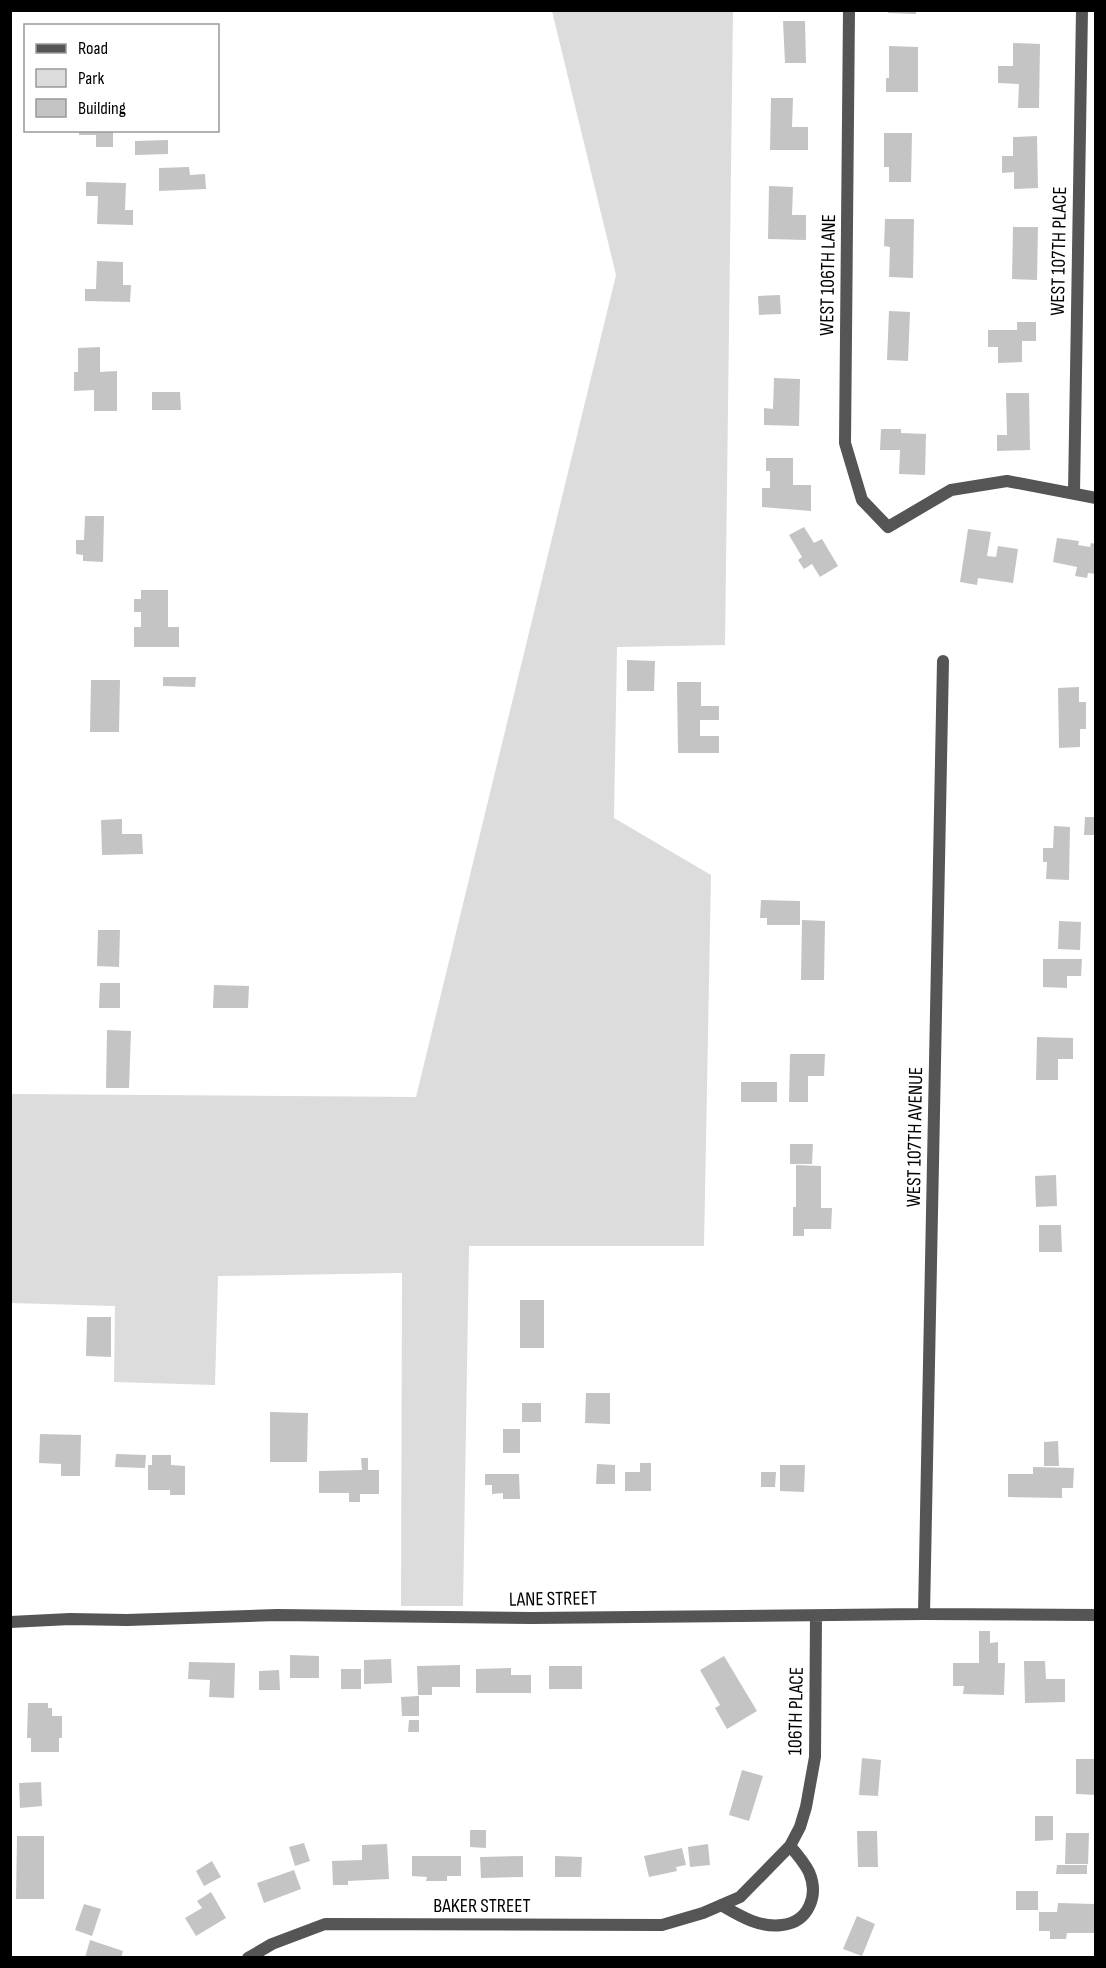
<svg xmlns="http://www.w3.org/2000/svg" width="1106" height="1968" viewBox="0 0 1106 1968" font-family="'Sofia Sans Condensed',sans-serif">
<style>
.green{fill:#dcdcdc}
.building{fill:#c4c4c4}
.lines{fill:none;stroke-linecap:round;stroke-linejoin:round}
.minor{stroke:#555;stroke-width:12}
.labels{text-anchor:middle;stroke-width:4.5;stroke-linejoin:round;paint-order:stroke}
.street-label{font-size:20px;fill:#000;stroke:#fff}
</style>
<rect width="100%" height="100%" fill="#fff"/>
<path class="green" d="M 552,11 L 733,11 L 725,645 L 617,647 L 614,818 L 711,875 L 704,1246 L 469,1246 L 463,1606 L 401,1606 L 402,1273 L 218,1276 L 215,1385 L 114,1382 L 115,1306 L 11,1303 L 11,1094 L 416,1097 L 616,275 Z"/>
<path class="building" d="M 888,10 L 916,10 L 916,14 L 888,13 Z
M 783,21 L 805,21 L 806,63 L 785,63 Z
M 1013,43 L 1040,44 L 1039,108 L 1018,108 L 1019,84 L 998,83 L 998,66 L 1013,66 Z
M 889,46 L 918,47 L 918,92 L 886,92 L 886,78 L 889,78 Z
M 771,98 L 793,98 L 792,127 L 808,127 L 808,150 L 770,150 Z
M 79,130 L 113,130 L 113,147 L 96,147 L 96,135 L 79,135 Z
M 884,133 L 912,133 L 911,182 L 889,182 L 889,167 L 884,167 Z
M 1037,136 L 1038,188 L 1014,189 L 1014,172 L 1002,173 L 1002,156 L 1013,156 L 1013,137 Z
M 168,140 L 168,154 L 135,155 L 135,141 Z
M 189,167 L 190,175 L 205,174 L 206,189 L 159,191 L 159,168 Z
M 86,182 L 126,183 L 125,210 L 133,210 L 133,225 L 97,224 L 98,196 L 86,196 Z
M 769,186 L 793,187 L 792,215 L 806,215 L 806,240 L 768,239 Z
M 885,219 L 914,219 L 913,278 L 889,277 L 890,247 L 884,246 Z
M 1013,227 L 1038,227 L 1037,280 L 1012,279 Z
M 97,261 L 123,262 L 123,285 L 131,285 L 130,302 L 85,301 L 85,289 L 96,289 Z
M 780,295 L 781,314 L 759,315 L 758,296 Z
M 889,311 L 910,312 L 908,361 L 887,360 Z
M 1017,322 L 1036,322 L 1036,341 L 1022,341 L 1022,362 L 998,363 L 998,347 L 988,347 L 988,330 L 1017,330 Z
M 100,347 L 100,372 L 117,371 L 117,411 L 94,411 L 94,390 L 74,391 L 74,372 L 78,372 L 78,348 Z
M 774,378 L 800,379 L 799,426 L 764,425 L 764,408 L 773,409 Z
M 152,392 L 180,392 L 181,410 L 152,410 Z
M 1006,393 L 1029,393 L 1030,450 L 997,451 L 997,435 L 1007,435 Z
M 881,429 L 901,429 L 901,433 L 926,434 L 925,475 L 899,474 L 900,450 L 880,450 Z
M 766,458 L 793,458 L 793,485 L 811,485 L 811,511 L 762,507 L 762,488 L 770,488 L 770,471 L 766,471 Z
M 85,516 L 104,516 L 103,562 L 83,561 L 83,555 L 76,554 L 76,540 L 84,540 Z
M 804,527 L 814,543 L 822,539 L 838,566 L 820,577 L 812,564 L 804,569 L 798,560 L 802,557 L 789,535 Z
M 968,529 L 991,532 L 987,556 L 996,557 L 998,546 L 1018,549 L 1013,583 L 978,578 L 977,585 L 960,582 Z
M 1057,538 L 1079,541 L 1078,545 L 1090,547 L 1091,543 L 1096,544 L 1096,574 L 1088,573 L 1087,578 L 1075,576 L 1077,567 L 1053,562 Z
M 141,590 L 168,590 L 168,627 L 179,627 L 179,647 L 134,647 L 134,627 L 141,627 L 141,612 L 134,612 L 134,599 L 141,599 Z
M 627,660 L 655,661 L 654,691 L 627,691 Z
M 163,677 L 196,677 L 195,687 L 163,686 Z
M 91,680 L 120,680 L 119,732 L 90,732 Z
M 677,682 L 701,682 L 701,706 L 719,706 L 719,720 L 700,720 L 700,736 L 719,736 L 719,753 L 678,753 Z
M 1079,687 L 1079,702 L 1086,702 L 1086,729 L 1080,729 L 1080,747 L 1059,748 L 1058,688 Z
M 1085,817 L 1096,817 L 1096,835 L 1084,835 Z
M 122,819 L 122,834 L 142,834 L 143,854 L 102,855 L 101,820 Z
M 1054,826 L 1070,827 L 1069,880 L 1046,879 L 1047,862 L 1043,862 L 1043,848 L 1053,848 Z
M 761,900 L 800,901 L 800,925 L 767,925 L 767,918 L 760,918 Z
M 802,920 L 825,921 L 824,980 L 801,980 Z
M 1059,921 L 1081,922 L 1080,950 L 1058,949 Z
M 98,930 L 120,930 L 119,967 L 97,966 Z
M 1043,959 L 1082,959 L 1081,976 L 1067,976 L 1067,988 L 1043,987 Z
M 100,983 L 120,983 L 120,1008 L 99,1008 Z
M 214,985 L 249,986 L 248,1008 L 213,1008 Z
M 107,1030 L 131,1031 L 129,1088 L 106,1088 Z
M 1037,1037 L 1073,1038 L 1073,1059 L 1058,1059 L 1058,1080 L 1036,1080 Z
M 790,1054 L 825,1054 L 824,1076 L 808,1076 L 808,1102 L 789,1102 Z
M 741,1082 L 777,1082 L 777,1102 L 741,1102 Z
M 790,1144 L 813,1144 L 812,1164 L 790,1164 Z
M 796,1165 L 821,1166 L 821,1208 L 832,1208 L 831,1229 L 804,1229 L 804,1236 L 793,1236 L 793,1207 L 796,1207 Z
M 1056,1175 L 1057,1206 L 1036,1207 L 1035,1176 Z
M 1039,1225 L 1061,1225 L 1062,1252 L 1039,1252 Z
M 520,1300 L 544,1300 L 544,1348 L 520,1348 Z
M 87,1317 L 111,1317 L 111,1357 L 86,1356 Z
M 586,1393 L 610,1393 L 610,1424 L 585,1423 Z
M 522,1403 L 541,1403 L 541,1422 L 522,1422 Z
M 270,1412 L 308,1413 L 307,1462 L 270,1462 Z
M 503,1429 L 520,1429 L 520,1453 L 503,1453 Z
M 40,1434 L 81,1435 L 80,1476 L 61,1476 L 61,1464 L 39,1463 Z
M 1058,1441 L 1059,1466 L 1044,1466 L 1044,1442 Z
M 116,1454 L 146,1455 L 145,1468 L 115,1467 Z
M 152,1455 L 171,1455 L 171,1465 L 185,1466 L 185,1495 L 170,1495 L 170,1490 L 148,1490 L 148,1465 L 152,1465 Z
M 361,1458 L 368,1458 L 368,1470 L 379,1470 L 379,1494 L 360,1494 L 360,1502 L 349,1502 L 349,1493 L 319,1493 L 319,1471 L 362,1470 Z
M 640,1463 L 651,1463 L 651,1491 L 625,1491 L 625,1472 L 640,1472 Z
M 597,1464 L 615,1465 L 615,1484 L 596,1484 Z
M 780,1465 L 805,1465 L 804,1492 L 780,1491 Z
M 1033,1467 L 1074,1468 L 1073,1488 L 1062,1488 L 1062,1498 L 1008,1497 L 1008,1474 L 1033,1474 Z
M 761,1472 L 776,1472 L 775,1487 L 761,1487 Z
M 485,1474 L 519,1474 L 520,1499 L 503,1499 L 503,1493 L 492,1494 L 492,1485 L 485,1485 Z
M 979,1631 L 990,1631 L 990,1643 L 998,1642 L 998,1663 L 1005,1663 L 1004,1695 L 963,1694 L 964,1686 L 953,1686 L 953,1663 L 979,1663 Z
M 290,1655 L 319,1656 L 319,1678 L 290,1678 Z
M 724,1656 L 757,1711 L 727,1729 L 715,1708 L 720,1705 L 700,1670 Z
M 391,1659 L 392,1683 L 364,1684 L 364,1660 Z
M 1024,1661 L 1045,1661 L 1046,1679 L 1065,1679 L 1065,1702 L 1025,1703 Z
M 189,1662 L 235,1663 L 234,1698 L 209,1697 L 210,1680 L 188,1679 Z
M 460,1665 L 460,1687 L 432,1687 L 432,1695 L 418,1695 L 417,1666 Z
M 549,1666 L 582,1666 L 582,1689 L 549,1689 Z
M 511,1668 L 511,1675 L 531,1675 L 531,1693 L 476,1693 L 476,1669 Z
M 341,1669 L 361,1669 L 361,1689 L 341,1689 Z
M 279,1670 L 280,1690 L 259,1690 L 259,1671 Z
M 419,1696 L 419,1716 L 402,1716 L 401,1697 Z
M 28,1703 L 48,1703 L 48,1708 L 52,1708 L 52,1716 L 62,1716 L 62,1738 L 59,1738 L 59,1752 L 31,1752 L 31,1738 L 27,1738 Z
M 409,1720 L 419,1720 L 419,1732 L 408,1732 Z
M 862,1758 L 881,1760 L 878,1796 L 859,1795 Z
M 1076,1759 L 1096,1759 L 1096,1795 L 1076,1794 Z
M 742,1770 L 763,1776 L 749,1821 L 729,1815 Z
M 41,1782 L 42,1806 L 20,1808 L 19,1783 Z
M 1035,1816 L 1053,1816 L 1053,1840 L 1035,1841 Z
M 470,1830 L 486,1830 L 486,1848 L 470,1847 Z
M 857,1831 L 877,1831 L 878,1867 L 858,1867 Z
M 1066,1833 L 1089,1833 L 1088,1864 L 1065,1864 Z
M 17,1836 L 44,1836 L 44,1899 L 16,1899 Z
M 304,1843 L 310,1861 L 295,1866 L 289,1847 Z
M 387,1844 L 389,1879 L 348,1881 L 348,1885 L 333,1885 L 332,1861 L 362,1860 L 362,1845 Z
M 708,1844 L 710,1865 L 690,1867 L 688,1847 Z
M 682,1848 L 686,1865 L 676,1867 L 677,1871 L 649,1877 L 644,1856 Z
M 412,1856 L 461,1856 L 461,1876 L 447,1876 L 447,1881 L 426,1881 L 427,1877 L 412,1876 Z
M 523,1856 L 523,1877 L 481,1878 L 480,1857 Z
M 555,1856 L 582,1857 L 581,1877 L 555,1877 Z
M 212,1861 L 221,1877 L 204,1886 L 196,1871 Z
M 1057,1865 L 1087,1865 L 1087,1874 L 1056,1874 Z
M 294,1870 L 301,1889 L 264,1903 L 257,1883 Z
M 1016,1891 L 1038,1891 L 1038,1910 L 1016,1910 Z
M 211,1892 L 226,1918 L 196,1936 L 185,1918 L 202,1908 L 197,1901 Z
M 1058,1903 L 1094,1904 L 1094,1933 L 1067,1933 L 1066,1939 L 1050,1939 L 1050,1931 L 1039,1931 L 1039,1912 L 1057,1912 Z
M 84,1904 L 101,1909 L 92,1936 L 75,1930 Z
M 857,1916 L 875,1924 L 862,1956 L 843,1949 Z
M 90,1940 L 123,1951 L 121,1958 L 85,1958 Z"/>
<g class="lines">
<path class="minor" d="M 849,10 L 845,443 L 862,500 L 888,527 L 951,490 L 1007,481 L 1096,498
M 1074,493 L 1082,10
M 924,1614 L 943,661
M 10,1622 L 70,1619 L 127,1620 L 277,1615 L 532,1618 L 924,1614 L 1096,1615
M 721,1905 C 740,1916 759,1928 782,1925 C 809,1922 819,1895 809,1872 C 804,1862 797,1854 790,1846
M 248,1958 L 272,1944 L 325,1924 L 662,1925 L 703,1913 L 740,1897 L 790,1846 L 800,1827 L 806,1807 L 815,1757 L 816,1616"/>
</g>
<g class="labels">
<g class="street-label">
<text transform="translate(1058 251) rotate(-89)" y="7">WEST 107TH PLACE</text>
<text transform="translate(827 275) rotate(-89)" y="7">WEST 106TH LANE</text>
<text transform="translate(914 1137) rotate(-89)" y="7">WEST 107TH AVENUE</text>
<text transform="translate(553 1598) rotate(-1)" y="7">LANE STREET</text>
<text transform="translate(795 1711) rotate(-89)" y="7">106TH PLACE</text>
<text x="482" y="1912">BAKER STREET</text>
</g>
</g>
<rect width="1106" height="1968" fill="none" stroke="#000000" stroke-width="24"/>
<rect x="24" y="24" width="195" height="108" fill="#ffffff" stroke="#999999" stroke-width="1.5"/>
<rect x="36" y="44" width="30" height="9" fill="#555555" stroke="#999999" stroke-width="1.5"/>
<text x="78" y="54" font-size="18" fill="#000000">Road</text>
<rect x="36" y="69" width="30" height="18" fill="#dcdcdc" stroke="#999999" stroke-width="1.5"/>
<text x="78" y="84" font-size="18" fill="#000000">Park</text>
<rect x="36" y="99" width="30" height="18" fill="#c4c4c4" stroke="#999999" stroke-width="1.5"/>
<text x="78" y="114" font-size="18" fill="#000000">Building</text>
</svg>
